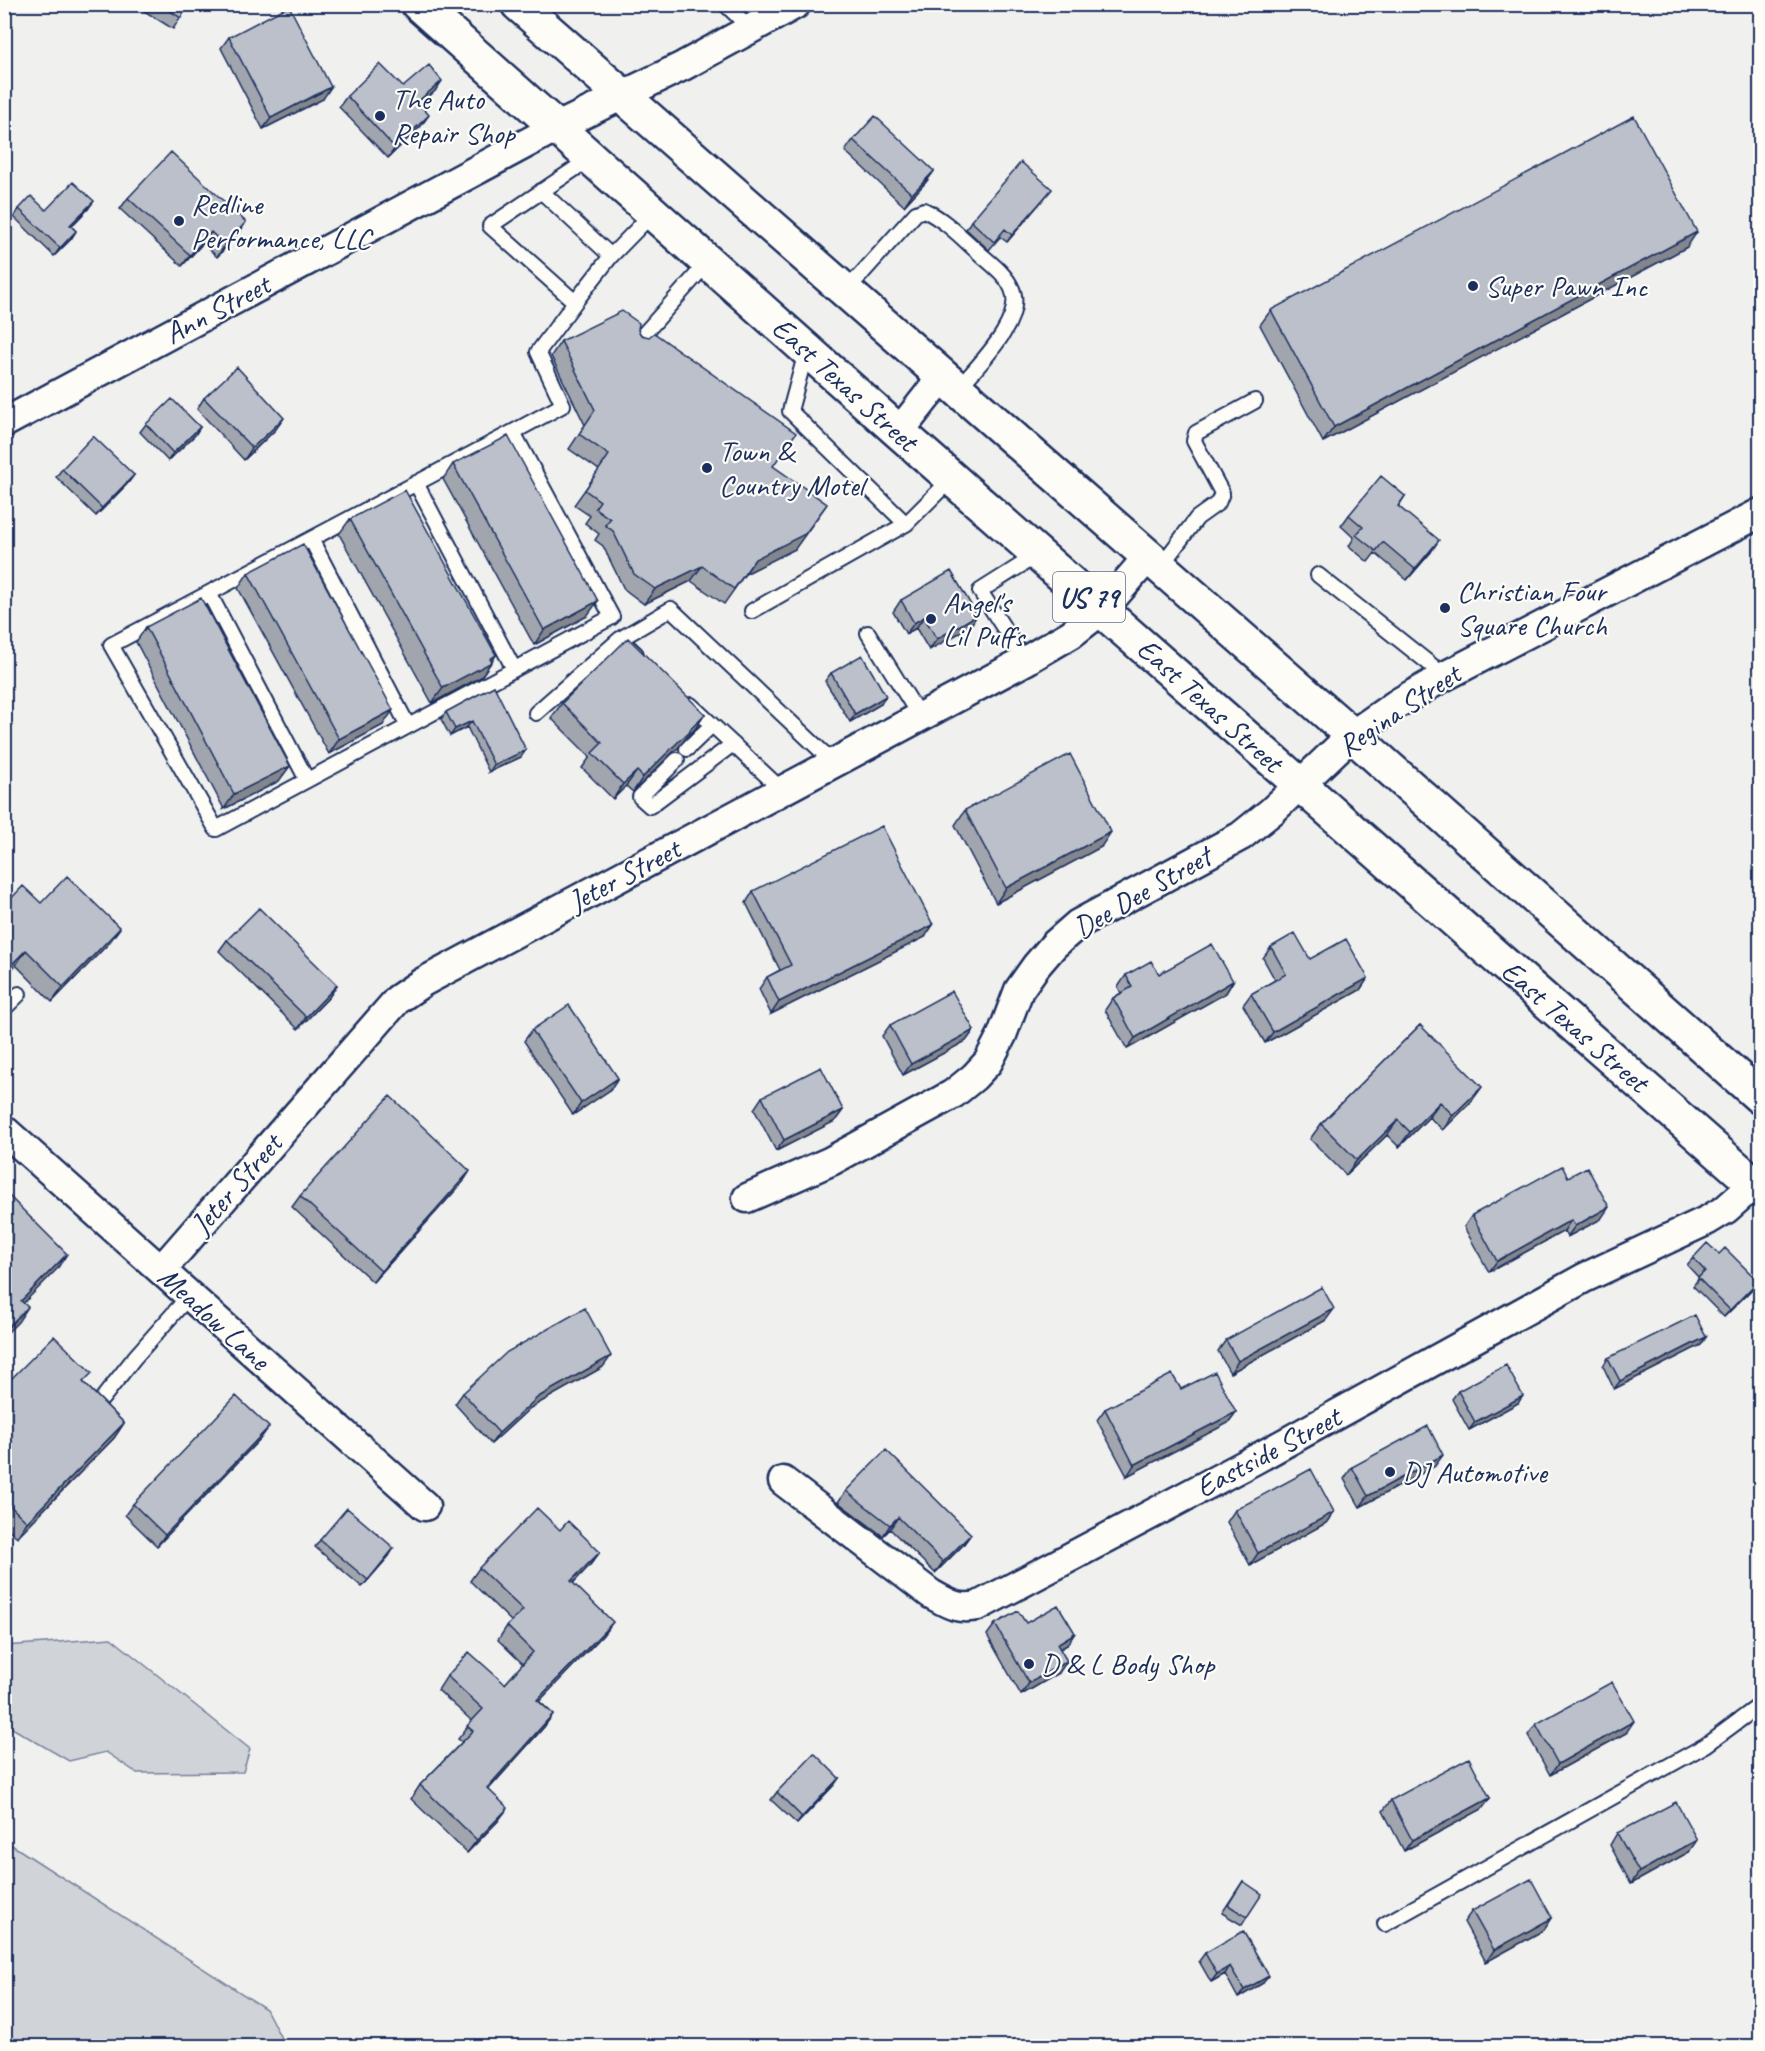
<svg xmlns="http://www.w3.org/2000/svg" width="1765" height="2051" viewBox="0 0 1765 2051" font-family="Caveat,sans-serif">
<style>
.green{fill:#d0d3d8;stroke:#76819b;stroke-width:1.5}
.lines{fill:none;stroke-linecap:round;stroke-linejoin:round}
.service-casing{stroke:#1b2f5e;stroke-width:18}
.minor-casing{stroke:#1b2f5e;stroke-width:33}
.primary-casing{stroke:#1b2f5e;stroke-width:38}
.service{stroke:#fdfcf7;stroke-width:14}
.minor{stroke:#fdfcf7;stroke-width:28}
.primary{stroke:#fdfcf7;stroke-width:33}
.wall{fill:#a1a5ae;stroke:#1b2f5e;stroke-width:1.5}
.shaded-wall{fill:#83868d;stroke:#1b2f5e;stroke-width:1.5}
.building{fill:#bbc0ca;stroke:#1b2f5e;stroke-width:1.5}
.poi-dot{fill:#1b2f5e;stroke:#fdfcf7;stroke-width:2}
.labels{text-anchor:middle;stroke-width:4.5;stroke-linejoin:round;paint-order:stroke}
.shield{fill:#fdfcf7;stroke:#5f6c8c;stroke-width:1.5}
.shield-label{font-size:28px;font-weight:bold;fill:#1b2f5e}
.poi-label{font-size:30px;fill:#1b2f5e;stroke:#fdfcf7;text-anchor:start}
.street-label{font-size:30px;fill:#1b2f5e;stroke:#fdfcf7}
</style>
<rect width="100%" height="100%" fill="#f0f0ee"/>
<filter id="ink" filterUnits="userSpaceOnUse"><feTurbulence type="fractalNoise" baseFrequency=".0167" numOctaves="2"/><feDisplacementMap in="SourceGraphic" scale="12" xChannelSelector="R" yChannelSelector="G"/><feConvolveMatrix kernelMatrix="1 2 1 2 8 2 1 2 1" color-interpolation-filters="sRGB"/></filter>
<g filter="url(#ink)">
<path class="green" d="M 111,1638 L 250,1749 L 243,1772 L 137,1773 L 106,1752 L 69,1761 L 5,1724 L 5,1646 Z
M 4,1840 L 266,2009 L 285,2046 L 5,2046 Z"/>
<g class="lines">
<g class="service-casing">
<path id="service" d="M 725,4 L 751,29
M 541,191 L 611,256 L 575,302
M 611,256 L 653,213
M 846,291 L 916,213 L 924,210 C 945,220 961,237 978,252 C 990,263 1006,274 1012,289 C 1026,320 976,367 958,389
M 636,343 L 708,262
M 513,432 L 612,617 L 216,829 L 111,645 L 513,432 L 563,405 L 538,352 L 575,302 L 490,226 L 591,158
M 416,483 L 514,669
M 906,524 L 952,478
M 311,539 L 408,726
M 1160,567 L 1197,518 L 1218,503 L 1222,493 L 1194,441 L 1196,433 L 1255,401
M 1318,575 L 1445,676
M 209,593 L 307,780
M 752,611 L 906,524 L 790,411 L 806,352
M 868,633 L 920,717
M 636,654 L 620,639 L 671,609 L 834,763
M 1025,661 L 980,591 L 1037,555
M 691,705 L 782,790
M 536,713 L 620,639
M 687,749 L 712,725
M 677,760 L 640,797 L 650,806 L 733,744
M 4,1009 L 19,994
M 102,1399 L 135,1357 L 189,1296
M 1385,1924 L 1706,1745 L 1760,1705"/>
</g>
<g class="minor-casing">
<path id="minor" d="M 4,423 L 557,127 L 683,66 L 796,4
M 899,432 L 943,376
M 4,1130 L 425,1506
M 747,1198 L 831,1161 L 953,1094 L 974,1077 L 988,1062 L 1002,1035 L 1019,990 L 1036,966 L 1054,945 L 1078,924 L 1241,836 L 1272,811 L 1352,735 L 1398,703 L 1445,676 L 1760,513
M 161,1270 L 398,999 L 423,982 L 1025,661 L 1071,634 L 1103,609 L 1148,557
M 783,1481 L 931,1594 C 949,1604 957,1610 978,1606 L 1254,1460 L 1584,1278 L 1708,1220 L 1726,1209 L 1760,1179"/>
</g>
<g class="primary-casing">
<path id="primary" d="M 418,4 L 899,432 L 1760,1189
M 518,4 L 1352,735 L 1760,1097"/>
</g>
<use href="#service" class="service"/>
<use href="#minor" class="minor"/>
<use href="#primary" class="primary"/>
</g>
<path class="wall" d="M 133,4 L 189,4 L 173,29 Z
M 229,37 L 323,99 L 263,129 L 221,48 Z
M 435,91 L 419,105 L 421,126 L 388,158 L 339,107 L 347,96 Z
M 853,140 L 934,171 L 926,182 L 904,206 L 845,151 Z
M 1046,196 L 1007,242 L 1000,237 L 989,250 L 966,229 L 971,221 Z
M 128,198 L 239,233 L 217,257 L 203,243 L 182,266 L 120,209 Z
M 19,209 L 46,210 L 88,209 L 71,226 L 76,231 L 71,239 L 54,256 L 14,217 Z
M 1687,247 L 1323,442 L 1260,325 L 1271,310 Z
M 638,330 L 641,335 L 773,466 L 795,549 L 745,574 L 724,604 L 691,581 L 644,604 L 624,589 L 603,546 L 595,540 L 599,534 L 585,523 L 590,516 L 574,505 L 599,470 L 569,449 L 585,425 L 551,356 L 561,341 Z
M 204,398 L 276,429 L 244,460 L 197,409 Z
M 146,424 L 200,427 L 195,435 L 168,461 L 140,432 Z
M 453,464 L 587,616 L 534,645 L 443,479 Z
M 62,469 L 134,475 L 128,483 L 96,516 L 56,477 Z
M 1405,496 L 1398,507 L 1431,552 L 1407,580 L 1375,553 L 1368,562 L 1349,546 L 1354,538 L 1341,526 L 1349,515 Z
M 350,519 L 496,655 L 481,677 L 432,703 L 339,534 Z
M 248,573 L 383,725 L 329,754 L 238,588 Z
M 901,600 L 970,627 L 929,650 L 916,628 L 906,634 L 893,612 Z
M 146,627 L 279,781 L 224,809 L 136,642 Z
M 831,673 L 881,704 L 850,722 L 825,681 Z
M 494,686 L 521,757 L 489,772 L 467,727 L 450,736 L 441,719 L 446,712 Z
M 562,703 L 705,714 L 695,729 L 686,738 L 678,748 L 671,754 L 633,792 L 626,786 L 613,799 L 582,768 L 590,757 L 551,718 Z
M 965,810 L 1101,847 L 996,903 L 955,825 Z
M 753,891 L 925,937 L 771,1014 L 759,989 L 767,977 L 780,970 L 746,903 Z
M 41,903 L 109,943 L 52,1002 L 16,965 Z
M 227,940 L 337,985 L 329,997 L 298,1029 L 219,951 Z
M 1271,947 L 1310,959 L 1368,978 L 1360,990 L 1265,1043 L 1243,1005 L 1251,994 L 1275,980 L 1263,958 Z
M 1159,974 L 1233,981 L 1226,993 L 1127,1049 L 1105,1010 L 1113,998 L 1121,993 L 1118,987 L 1126,975 Z
M 890,1025 L 974,1030 L 966,1041 L 903,1075 L 882,1036 Z
M 1420,1025 L 1471,1102 L 1443,1130 L 1429,1117 L 1399,1147 L 1387,1135 L 1346,1175 L 1310,1139 L 1321,1124 Z
M 532,1030 L 610,1090 L 573,1115 L 524,1041 Z
M 762,1097 L 843,1110 L 835,1121 L 776,1151 L 754,1109 Z
M 1568,1177 L 1601,1219 L 1567,1237 L 1564,1231 L 1489,1272 L 1464,1227 L 1472,1215 Z
M 463,1182 L 373,1282 L 292,1207 L 300,1196 Z
M 1693,1258 L 1752,1289 L 1724,1317 L 1693,1286 L 1699,1278 L 1687,1265 Z
M 1326,1320 L 1230,1373 L 1218,1351 L 1226,1340 Z
M 1706,1337 L 1701,1345 L 1614,1389 L 1603,1366 L 1608,1358 Z
M 603,1367 L 530,1408 L 491,1444 L 455,1404 L 463,1393 Z
M 84,1383 L 124,1423 L 114,1438 L 17,1537 L 4,1525 L 4,1386 Z
M 1181,1389 L 1236,1412 L 1228,1423 L 1127,1476 L 1097,1420 L 1105,1409 Z
M 1458,1391 L 1518,1403 L 1469,1430 L 1452,1399 Z
M 261,1438 L 157,1546 L 125,1515 L 133,1504 Z
M 1435,1466 L 1360,1507 L 1344,1479 L 1352,1467 Z
M 846,1491 L 971,1534 L 963,1545 L 935,1573 L 890,1529 L 883,1536 L 838,1502 Z
M 1235,1510 L 1334,1512 L 1326,1523 L 1250,1565 L 1227,1522 Z
M 560,1530 L 600,1552 L 590,1565 L 573,1583 L 603,1635 L 539,1701 L 553,1714 L 544,1727 L 489,1789 L 498,1821 L 467,1853 L 411,1799 L 420,1785 L 462,1742 L 458,1739 L 472,1721 L 438,1690 L 447,1676 L 505,1684 L 523,1664 L 498,1640 L 507,1626 L 512,1622 L 470,1581 L 479,1568 Z
M 320,1540 L 389,1556 L 362,1587 L 315,1547 Z
M 1026,1623 L 1067,1645 L 1060,1649 L 1059,1673 L 1021,1695 L 987,1635 L 995,1624 Z
M 1536,1724 L 1626,1733 L 1550,1775 L 1528,1735 Z
M 839,1778 L 834,1785 L 797,1824 L 771,1800 L 777,1792 Z
M 1490,1798 L 1482,1809 L 1404,1851 L 1383,1811 L 1391,1800 Z
M 1617,1833 L 1689,1852 L 1631,1884 L 1610,1845 Z
M 1243,1881 L 1247,1917 L 1242,1925 L 1222,1913 Z
M 1472,1911 L 1552,1918 L 1544,1930 L 1486,1962 L 1464,1922 Z
M 1205,1953 L 1263,1983 L 1238,1998 L 1225,1974 L 1211,1982 L 1199,1961 Z"/>
<path class="shaded-wall" d="M 442,81 L 435,91 L 409,113 L 417,102 Z
M 331,87 L 323,99 L 263,129 L 271,118 Z
M 429,115 L 421,126 L 388,158 L 395,148 Z
M 934,171 L 926,182 L 904,206 L 912,194 Z
M 1052,189 L 1046,196 L 1007,242 L 1012,235 Z
M 94,201 L 88,209 L 65,233 L 70,225 Z
M 246,222 L 239,233 L 217,257 L 225,245 Z
M 76,231 L 71,239 L 54,256 L 60,248 Z
M 211,232 L 203,243 L 182,266 L 190,255 Z
M 1697,232 L 1687,247 L 1323,442 L 1334,427 Z
M 284,418 L 276,429 L 244,460 L 252,448 Z
M 200,427 L 195,435 L 168,461 L 173,453 Z
M 134,475 L 128,483 L 96,516 L 102,508 Z
M 827,504 L 795,549 L 745,574 L 755,559 Z
M 1439,540 L 1431,552 L 1407,580 L 1415,569 Z
M 702,566 L 691,581 L 644,604 L 655,589 Z
M 598,601 L 587,616 L 534,645 L 544,630 Z
M 977,615 L 970,627 L 929,650 L 937,639 Z
M 924,617 L 916,628 L 906,634 L 914,623 Z
M 496,655 L 481,677 L 432,703 L 443,688 Z
M 886,696 L 881,704 L 850,722 L 855,714 Z
M 393,710 L 383,725 L 329,754 L 339,739 Z
M 705,714 L 695,729 L 686,738 L 678,748 L 671,754 L 633,792 L 643,777 Z
M 472,721 L 467,727 L 450,736 L 455,729 Z
M 526,750 L 521,757 L 489,772 L 494,765 Z
M 290,766 L 279,781 L 224,809 L 234,794 Z
M 637,771 L 626,786 L 613,799 L 623,784 Z
M 1111,832 L 1101,847 L 996,903 L 1006,888 Z
M 933,925 L 925,937 L 771,1014 L 779,1002 Z
M 120,928 L 109,943 L 52,1002 L 63,987 Z
M 26,950 L 16,965 L 4,977 L 4,972 Z
M 1368,978 L 1360,990 L 1265,1043 L 1273,1032 Z
M 1233,981 L 1226,993 L 1127,1049 L 1135,1038 Z
M 337,985 L 329,997 L 298,1029 L 306,1017 Z
M 974,1030 L 966,1041 L 903,1075 L 911,1064 Z
M 618,1078 L 610,1090 L 573,1115 L 581,1103 Z
M 1482,1087 L 1471,1102 L 1443,1130 L 1453,1115 Z
M 1440,1102 L 1429,1117 L 1399,1147 L 1410,1132 Z
M 843,1110 L 835,1121 L 776,1151 L 784,1140 Z
M 1398,1120 L 1387,1135 L 1346,1175 L 1357,1160 Z
M 470,1171 L 463,1182 L 373,1282 L 381,1271 Z
M 1609,1207 L 1601,1219 L 1567,1237 L 1575,1226 Z
M 1571,1220 L 1564,1231 L 1489,1272 L 1497,1261 Z
M 67,1254 L 57,1269 L 11,1316 L 21,1301 Z
M 1758,1281 L 1752,1289 L 1724,1317 L 1730,1310 Z
M 28,1307 L 18,1322 L 4,1336 L 4,1331 Z
M 1334,1309 L 1326,1320 L 1230,1373 L 1238,1361 Z
M 1706,1337 L 1701,1345 L 1614,1389 L 1620,1381 Z
M 611,1356 L 603,1367 L 530,1408 L 491,1444 L 499,1433 L 538,1397 Z
M 1523,1396 L 1518,1403 L 1469,1430 L 1475,1422 Z
M 1236,1412 L 1228,1423 L 1127,1476 L 1134,1465 Z
M 124,1423 L 114,1438 L 17,1537 L 27,1522 Z
M 269,1427 L 261,1438 L 157,1546 L 165,1535 Z
M 1443,1455 L 1435,1466 L 1360,1507 L 1368,1496 Z
M 1334,1512 L 1326,1523 L 1250,1565 L 1258,1553 Z
M 898,1517 L 890,1529 L 883,1536 L 890,1525 Z
M 971,1534 L 963,1545 L 935,1573 L 943,1562 Z
M 394,1548 L 389,1556 L 362,1587 L 368,1580 Z
M 600,1552 L 590,1565 L 562,1595 L 571,1581 Z
M 613,1622 L 603,1635 L 528,1713 L 537,1700 Z
M 1075,1633 L 1067,1645 L 1049,1655 L 1057,1644 Z
M 1067,1661 L 1059,1673 L 1021,1695 L 1029,1683 Z
M 553,1714 L 544,1727 L 478,1801 L 487,1788 Z
M 1634,1721 L 1626,1733 L 1550,1775 L 1558,1764 Z
M 839,1778 L 834,1785 L 797,1824 L 802,1817 Z
M 1490,1798 L 1482,1809 L 1404,1851 L 1412,1840 Z
M 508,1808 L 498,1821 L 467,1853 L 477,1840 Z
M 1697,1840 L 1689,1852 L 1631,1884 L 1639,1872 Z
M 1552,1918 L 1544,1930 L 1486,1962 L 1494,1950 Z
M 1230,1966 L 1225,1974 L 1211,1982 L 1217,1974 Z
M 1269,1976 L 1263,1983 L 1238,1998 L 1244,1990 Z"/>
<path class="building" d="M 159,4 L 189,4 L 181,18 Z
M 289,6 L 331,87 L 271,118 L 229,37 Z
M 380,64 L 403,87 L 429,65 L 442,81 L 417,102 L 429,115 L 395,148 L 347,96 Z
M 875,116 L 934,171 L 912,194 L 853,140 Z
M 1634,116 L 1697,232 L 1334,427 L 1271,310 Z
M 171,152 L 246,222 L 225,245 L 211,232 L 190,255 L 128,198 Z
M 1021,162 L 1052,189 L 1012,235 L 1005,229 L 994,242 L 971,221 Z
M 73,182 L 94,201 L 70,225 L 76,231 L 60,248 L 19,209 L 31,196 L 46,210 Z
M 622,311 L 639,323 L 638,330 L 641,335 L 649,337 L 654,333 L 796,433 L 773,466 L 827,504 L 805,534 L 755,559 L 734,589 L 702,566 L 655,589 L 634,574 L 613,531 L 605,525 L 610,519 L 595,508 L 600,501 L 585,490 L 609,455 L 579,434 L 595,410 L 561,341 Z
M 237,367 L 284,418 L 252,448 L 204,398 Z
M 172,399 L 200,427 L 173,453 L 146,424 Z
M 93,436 L 134,475 L 102,508 L 62,469 Z
M 508,436 L 598,601 L 544,630 L 453,464 Z
M 1381,476 L 1405,496 L 1398,506 L 1439,540 L 1415,569 L 1383,542 L 1376,551 L 1356,535 L 1363,527 L 1349,515 Z
M 405,490 L 496,655 L 490,659 L 492,662 L 443,688 L 350,519 Z
M 303,544 L 393,710 L 339,739 L 248,573 Z
M 951,571 L 977,615 L 937,639 L 924,617 L 914,623 L 901,600 Z
M 201,598 L 290,766 L 234,794 L 146,627 Z
M 628,638 L 705,714 L 691,728 L 689,733 L 681,739 L 643,777 L 637,771 L 623,784 L 592,753 L 602,743 L 562,703 Z
M 862,655 L 886,696 L 855,714 L 831,673 Z
M 494,686 L 526,750 L 494,765 L 472,721 L 455,729 L 446,712 Z
M 1070,754 L 1111,832 L 1006,888 L 965,810 Z
M 882,826 L 933,925 L 779,1002 L 767,977 L 791,965 L 753,891 Z
M 67,876 L 120,928 L 63,987 L 26,950 L 4,972 L 4,906 L 23,886 L 41,903 Z
M 259,908 L 337,985 L 306,1017 L 227,940 Z
M 1295,933 L 1310,959 L 1346,939 L 1368,978 L 1273,1032 L 1251,994 L 1286,974 L 1271,947 Z
M 1212,944 L 1233,981 L 1135,1038 L 1113,998 L 1132,987 L 1126,975 L 1151,961 L 1159,974 Z
M 952,991 L 974,1030 L 911,1064 L 890,1025 Z
M 569,1005 L 618,1078 L 581,1103 L 532,1030 Z
M 1420,1025 L 1482,1087 L 1453,1115 L 1440,1102 L 1410,1132 L 1398,1120 L 1357,1160 L 1321,1124 Z
M 821,1067 L 843,1110 L 784,1140 L 762,1097 Z
M 390,1096 L 470,1171 L 381,1271 L 300,1196 Z
M 1562,1166 L 1568,1177 L 1587,1167 L 1609,1207 L 1575,1226 L 1571,1220 L 1497,1261 L 1472,1215 Z
M 5,1192 L 67,1254 L 21,1301 L 28,1307 L 4,1331 Z
M 1707,1243 L 1719,1254 L 1725,1248 L 1758,1281 L 1730,1310 L 1698,1278 L 1705,1271 L 1693,1258 Z
M 1322,1287 L 1334,1309 L 1238,1361 L 1226,1340 Z
M 585,1308 L 611,1356 L 538,1397 L 499,1433 L 463,1393 L 507,1352 Z
M 1695,1315 L 1706,1337 L 1620,1381 L 1608,1358 Z
M 54,1336 L 92,1373 L 83,1382 L 124,1423 L 27,1522 L 4,1500 L 4,1386 Z
M 1506,1365 L 1523,1396 L 1475,1422 L 1458,1391 Z
M 1215,1372 L 1236,1412 L 1134,1465 L 1105,1409 L 1172,1374 L 1181,1389 Z
M 236,1396 L 269,1427 L 165,1535 L 133,1504 Z
M 1428,1426 L 1443,1455 L 1368,1496 L 1352,1467 Z
M 886,1450 L 971,1534 L 943,1562 L 898,1517 L 890,1525 L 846,1491 Z
M 1311,1469 L 1334,1512 L 1258,1553 L 1235,1510 Z
M 347,1508 L 394,1548 L 368,1580 L 320,1540 Z
M 537,1508 L 560,1530 L 568,1521 L 600,1552 L 571,1581 L 613,1622 L 537,1700 L 553,1714 L 487,1788 L 508,1808 L 477,1840 L 420,1785 L 473,1731 L 467,1726 L 483,1709 L 447,1676 L 469,1652 L 505,1684 L 533,1652 L 507,1626 L 523,1610 L 479,1568 Z
M 1058,1605 L 1075,1633 L 1057,1644 L 1067,1661 L 1029,1683 L 995,1624 L 1018,1611 L 1026,1623 Z
M 1612,1682 L 1634,1721 L 1558,1764 L 1536,1724 Z
M 814,1753 L 839,1778 L 802,1817 L 777,1792 Z
M 1469,1758 L 1490,1798 L 1412,1840 L 1391,1800 Z
M 1676,1802 L 1697,1840 L 1639,1872 L 1617,1833 Z
M 1531,1879 L 1552,1918 L 1494,1950 L 1472,1911 Z
M 1243,1881 L 1262,1894 L 1247,1917 L 1228,1905 Z
M 1243,1931 L 1269,1976 L 1244,1990 L 1230,1966 L 1217,1974 L 1205,1953 Z"/>
</g>
<g class="poi-dot">
<circle cx="380" cy="116" r="6"/>
<circle cx="179" cy="221" r="6"/>
<circle cx="1473" cy="286" r="6"/>
<circle cx="707" cy="468" r="6"/>
<circle cx="1445" cy="608" r="6"/>
<circle cx="931" cy="619" r="6"/>
<circle cx="1390" cy="1472" r="6"/>
<circle cx="1029" cy="1664" r="6"/>
</g>
<g class="labels">
<rect class="shield" x="1053" y="572" width="72" height="50" rx="4.5"/>
<g class="shield-label">
<text x="1089" y="607">US 79</text>
</g>
<g class="poi-label">
<text x="392" y="109">The Auto<tspan x="392" dy="34">Repair Shop</tspan></text>
<text x="191" y="214">Redline<tspan x="191" dy="34">Performance, LLC</tspan></text>
<text x="1485" y="296">Super Pawn Inc</text>
<text x="719" y="461">Town &amp;<tspan x="719" dy="34">Country Motel</tspan></text>
<text x="1457" y="601">Christian Four<tspan x="1457" dy="34">Square Church</tspan></text>
<text x="943" y="612">Angel's<tspan x="943" dy="34">Lil Puffs</tspan></text>
<text x="1402" y="1482">DJ Automotive</text>
<text x="1041" y="1674">D &amp; L Body Shop</text>
</g>
<g class="street-label">
<text transform="translate(217 309) rotate(-28)" y="10">Ann Street</text>
<text transform="translate(845 384) rotate(42)" y="10">East Texas Street</text>
<text transform="translate(1210 705) rotate(42)" y="10">East Texas Street</text>
<text transform="translate(1399 710) rotate(-34)" y="10">Regina Street</text>
<text transform="translate(624 875) rotate(-28)" y="10">Jeter Street</text>
<text transform="translate(1142 892) rotate(-30)" y="10">Dee Dee Street</text>
<text transform="translate(1575 1026) rotate(41)" y="10">East Texas Street</text>
<text transform="translate(236 1184) rotate(-49)" y="10">Jeter Street</text>
<text transform="translate(214 1318) rotate(42)" y="10">Meadow Lane</text>
<text transform="translate(1268 1452) rotate(-28)" y="10">Eastside Street</text>
</g>
</g>
<rect width="1765" height="2051" fill="none" stroke="#fdfcf7" stroke-width="24"/>
<rect x="12" y="12" width="1741" height="2027" fill="none" stroke="#1b2f5e" stroke-width="2" filter="url(#ink)"/>
</svg>
